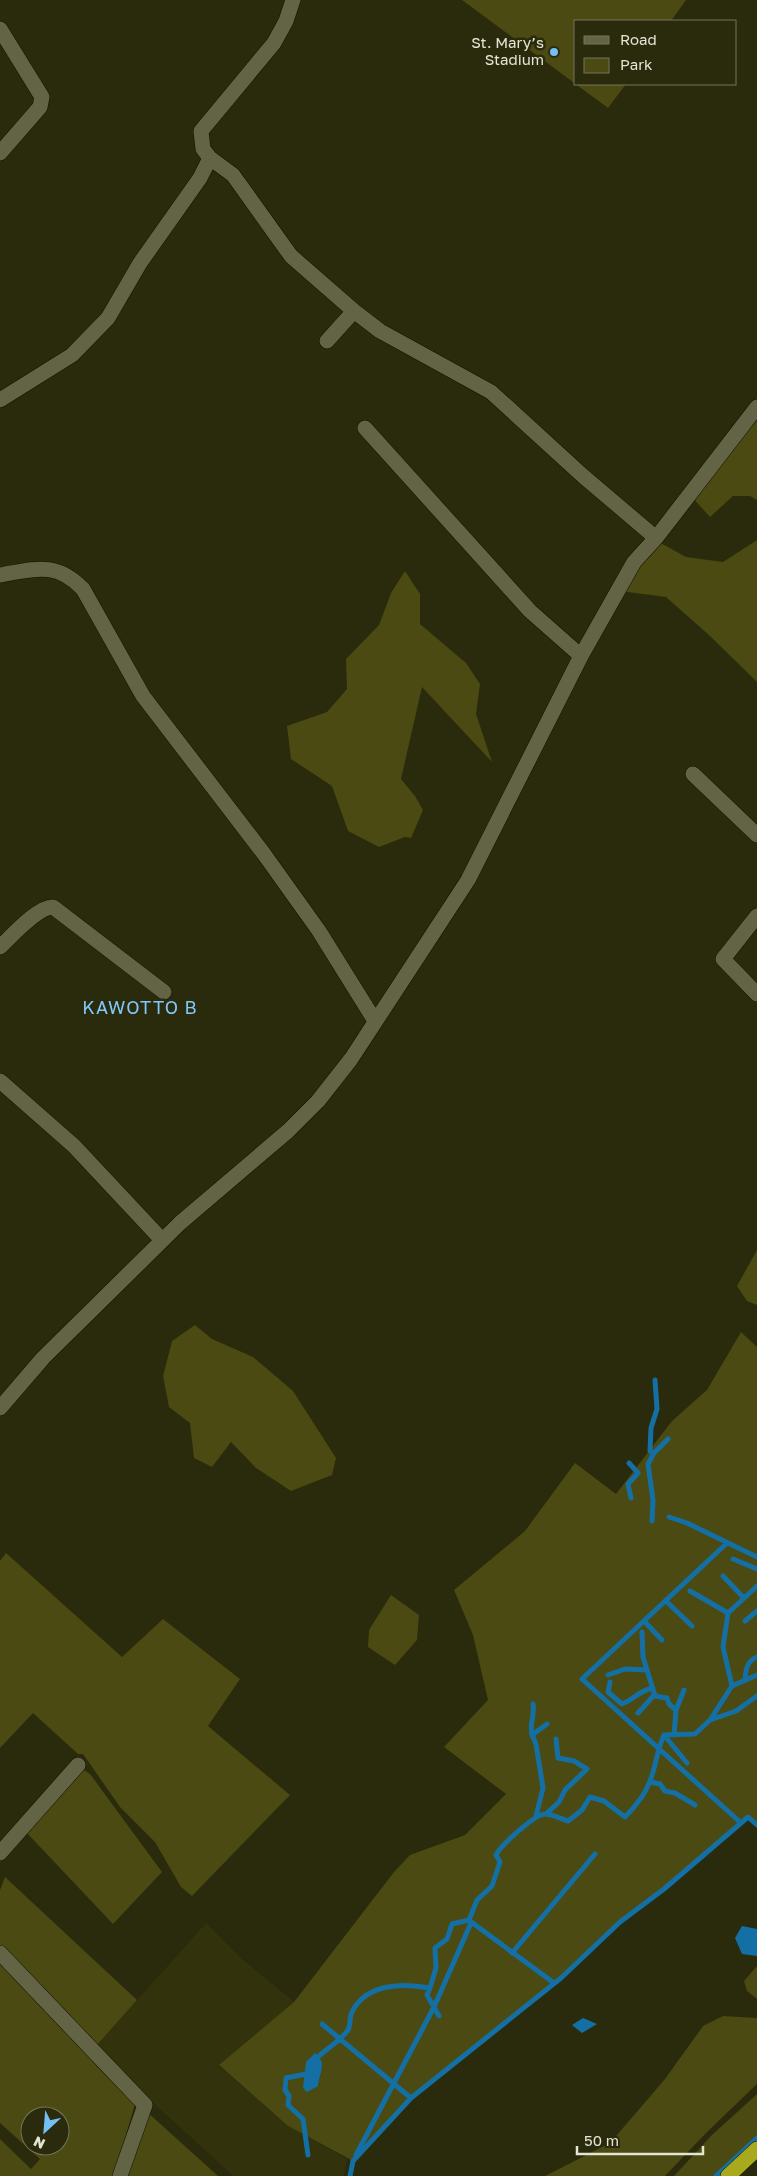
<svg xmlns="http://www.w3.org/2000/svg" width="757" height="2176" viewBox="0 0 757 2176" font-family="'Golos Text',sans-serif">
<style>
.built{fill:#32320c}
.green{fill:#4a4a12;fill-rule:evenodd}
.water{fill:#1470a4}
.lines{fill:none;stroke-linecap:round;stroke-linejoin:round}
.stream{stroke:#1470a4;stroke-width:5}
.minor-casing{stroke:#131200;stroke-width:16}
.highway-casing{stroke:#131200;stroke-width:16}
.minor{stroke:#636445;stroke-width:15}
.highway{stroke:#a9a91d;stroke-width:15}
.poi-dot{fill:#74c0f6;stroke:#2a2a0c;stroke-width:2}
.labels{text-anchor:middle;stroke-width:5;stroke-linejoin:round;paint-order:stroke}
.poi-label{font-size:15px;fill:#e4e5d3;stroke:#2a2a0c;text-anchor:end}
.quarter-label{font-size:18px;letter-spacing:1px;fill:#81c8f9;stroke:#2a2a0c}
</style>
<rect width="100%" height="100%" fill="#2a2a0c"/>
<path class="built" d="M 206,1923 L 241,1958 L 294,2002 L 219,2066 L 288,2126 L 347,2159 L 344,2176 L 233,2176 L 149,2099 L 97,2045 Z"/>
<path class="green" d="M 462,0 L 686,0 L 671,21 L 576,21 L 576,84 L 626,84 L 608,108 Z
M 757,421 L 757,500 L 750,496 L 733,496 L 710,517 L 691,496 L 723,455 Z
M 757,540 L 757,682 L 710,636 L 666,597 L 620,591 L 657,541 L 686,557 L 723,562 Z
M 405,571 L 420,594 L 420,624 L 466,663 L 480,684 L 476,714 L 492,762 L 422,687 L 401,779 L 415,796 L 423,810 L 411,838 L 405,837 L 379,847 L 348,831 L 332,786 L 291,759 L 287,726 L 327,712 L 347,689 L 346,659 L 379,625 L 391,593 Z
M 757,1250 L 757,1305 L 747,1301 L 737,1286 Z
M 195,1325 L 212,1339 L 253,1357 L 293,1391 L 336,1458 L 332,1475 L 291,1491 L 256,1468 L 231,1442 L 212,1467 L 194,1458 L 190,1423 L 169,1407 L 163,1376 L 172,1341 Z
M 741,1332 L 757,1347 L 757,1825 L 748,1817 L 664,1889 L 620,1922 L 561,1978 L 411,2098 L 353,2161 L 288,2126 L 219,2065 L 294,2002 L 394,1872 L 410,1855 L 465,1835 L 506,1794 L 444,1747 L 488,1700 L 473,1635 L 454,1590 L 525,1531 L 575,1463 L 616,1494 L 672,1421 L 707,1390 Z
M 6,1553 L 122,1657 L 163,1619 L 240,1679 L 208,1726 L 290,1795 L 192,1896 L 181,1887 L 155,1842 L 120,1807 L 83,1754 L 78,1754 L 33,1713 L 0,1748 L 0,1561 Z
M 391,1595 L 419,1615 L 417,1640 L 395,1665 L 368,1647 L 369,1630 Z
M 84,1770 L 90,1774 L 162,1872 L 113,1924 L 25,1831 L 79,1772 Z
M 5,1877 L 137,2000 L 97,2045 L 0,1945 L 0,1890 Z
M 0,1959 L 106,2076 L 135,2104 L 114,2176 L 0,2176 L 0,2139 L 31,2169 L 40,2159 L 0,2123 ZM 30,2116 L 60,2116 L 60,2146 L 30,2146 Z
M 757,1966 L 757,1999 L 747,1991 L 744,1981 Z
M 723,2016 L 757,2018 L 757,2084 L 706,2133 L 665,2176 L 545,2176 L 610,2143 L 665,2079 L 703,2026 Z
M 757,2094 L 757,2138 L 716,2176 L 674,2176 L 712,2135 Z
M 146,2111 L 218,2176 L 126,2176 Z"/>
<path class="water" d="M 742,1926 L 757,1929 L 757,1956 L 742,1954 L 735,1938 Z
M 583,2018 L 597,2024 L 582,2033 L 572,2025 Z
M 315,2053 C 328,2063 319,2073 318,2086 L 307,2092 L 303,2088 L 306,2062 Z"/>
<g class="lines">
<path class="stream" d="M 654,1453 L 650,1451 L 651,1428 L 657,1409 L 655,1380
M 629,1463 L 638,1473 L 628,1484 L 631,1498
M 669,1517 L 687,1523 L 757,1557
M 652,1521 L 653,1500 L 648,1464 L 654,1453 L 668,1439
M 727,1543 L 582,1679 L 741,1823
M 733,1559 L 757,1569
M 723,1576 L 743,1597
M 690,1591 L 728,1613
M 666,1601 L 692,1626
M 644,1621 L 662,1640
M 745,1621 L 757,1611
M 642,1632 L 643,1657 L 655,1696 L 667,1698 L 669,1704 L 676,1710 L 674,1735
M 608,1675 L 625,1669 L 647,1670
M 745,1679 C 746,1669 747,1661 757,1657
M 610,1682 L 608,1692 L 622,1704 C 635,1699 636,1692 653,1688
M 732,1686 L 757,1675
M 676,1710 L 684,1690
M 638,1713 L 655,1694
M 710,1720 L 732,1686 L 723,1647 L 728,1613 L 757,1586
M 532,1735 C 529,1724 535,1717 533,1704
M 664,1735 L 687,1763
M 650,1782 L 660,1784 L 665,1791 L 675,1793 L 695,1805
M 546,1814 L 559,1802 L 565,1790 L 587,1769 L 574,1761 L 558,1758 L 556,1739
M 536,1816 L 543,1788 L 536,1744 L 532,1735 L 547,1724
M 470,1921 L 554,1983
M 512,1953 L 595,1854
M 430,1988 L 427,1995 L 439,2016
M 322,2024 L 411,2098
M 319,2056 C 328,2048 341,2040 348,2030 C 351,2025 349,2017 352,2012 C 366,1983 404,1983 430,1988 L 436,1968 L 435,1948 L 447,1939 L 452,1924 L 469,1920 L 477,1900 L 492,1886 L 500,1862 L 496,1855 C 500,1846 535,1814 545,1814 C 552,1814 561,1819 568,1821 L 582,1810 L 590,1797 L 604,1801 L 625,1817 C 635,1807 645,1795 650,1781 C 656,1766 657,1750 664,1735 L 695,1734 L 710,1720 L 736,1711 L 757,1696
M 306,2074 L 286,2078 L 285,2090 L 289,2096 L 288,2105 L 303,2119 L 308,2155
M 356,2155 L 434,2007 L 471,1923
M 350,2176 L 353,2161 L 411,2098 L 561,1978 L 620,1922 L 664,1889 L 748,1817 L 757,1825
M 716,2176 L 757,2138"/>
<g class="minor-casing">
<path id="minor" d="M 0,29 L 42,97 L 40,107 L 0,153
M 210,158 L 233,175 L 291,256 L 354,311 L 380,331 L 491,392 L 583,476 L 656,538
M 327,341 L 354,311
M 0,400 L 72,355 L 108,318 L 140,263 L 200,178 L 210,158 L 203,149 L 201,131 L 274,43 L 286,21 L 293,0
M 365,428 L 530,611 L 581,656
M 0,575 C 35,569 56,561 83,589 L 143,696 L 264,854 L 319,931 L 375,1021
M 693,774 L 757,835
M 757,916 L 723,959 L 757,994
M 0,947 C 12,936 37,907 53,907 L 164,992
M 0,1081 L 74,1146 L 162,1240
M 0,1408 L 43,1358 L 180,1223 L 288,1131 L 318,1101 L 351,1059 L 468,880 L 581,656 L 634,562 L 656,538 L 757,407
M 0,1853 L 78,1765
M 0,1953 L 145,2105 L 120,2176"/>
</g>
<g class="highway-casing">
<path id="highway" d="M 728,2176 L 757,2149"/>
</g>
<use href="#minor" class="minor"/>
<use href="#highway" class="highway"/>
</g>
<circle class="poi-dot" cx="554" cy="52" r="5"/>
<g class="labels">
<g class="poi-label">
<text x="544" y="48">St. Mary’s<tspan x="544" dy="17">Stadium</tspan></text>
</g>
<g class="quarter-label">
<text x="140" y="1014">KAWOTTO B</text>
</g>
</g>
<rect x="574" y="20" width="162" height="65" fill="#2a2a0c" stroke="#74755c"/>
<rect x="584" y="36" width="25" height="8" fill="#636445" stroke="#74755c"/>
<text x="620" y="45" font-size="15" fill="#e4e5d3">Road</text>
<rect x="584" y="58" width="25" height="15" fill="#4a4a12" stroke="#74755c"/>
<text x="620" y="70" font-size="15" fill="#e4e5d3">Park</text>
<g transform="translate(45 2131) rotate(206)"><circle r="24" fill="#2a2a0c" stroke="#74755c"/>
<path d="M0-4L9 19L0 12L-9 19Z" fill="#74c0f6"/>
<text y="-8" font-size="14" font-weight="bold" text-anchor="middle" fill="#e4e5d3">N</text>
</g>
<path d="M577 2146v8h126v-8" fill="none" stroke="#e4e5d3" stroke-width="2.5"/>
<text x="584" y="2146" font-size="15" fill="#e4e5d3" stroke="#2a2a0c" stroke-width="4" paint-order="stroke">50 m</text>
</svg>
